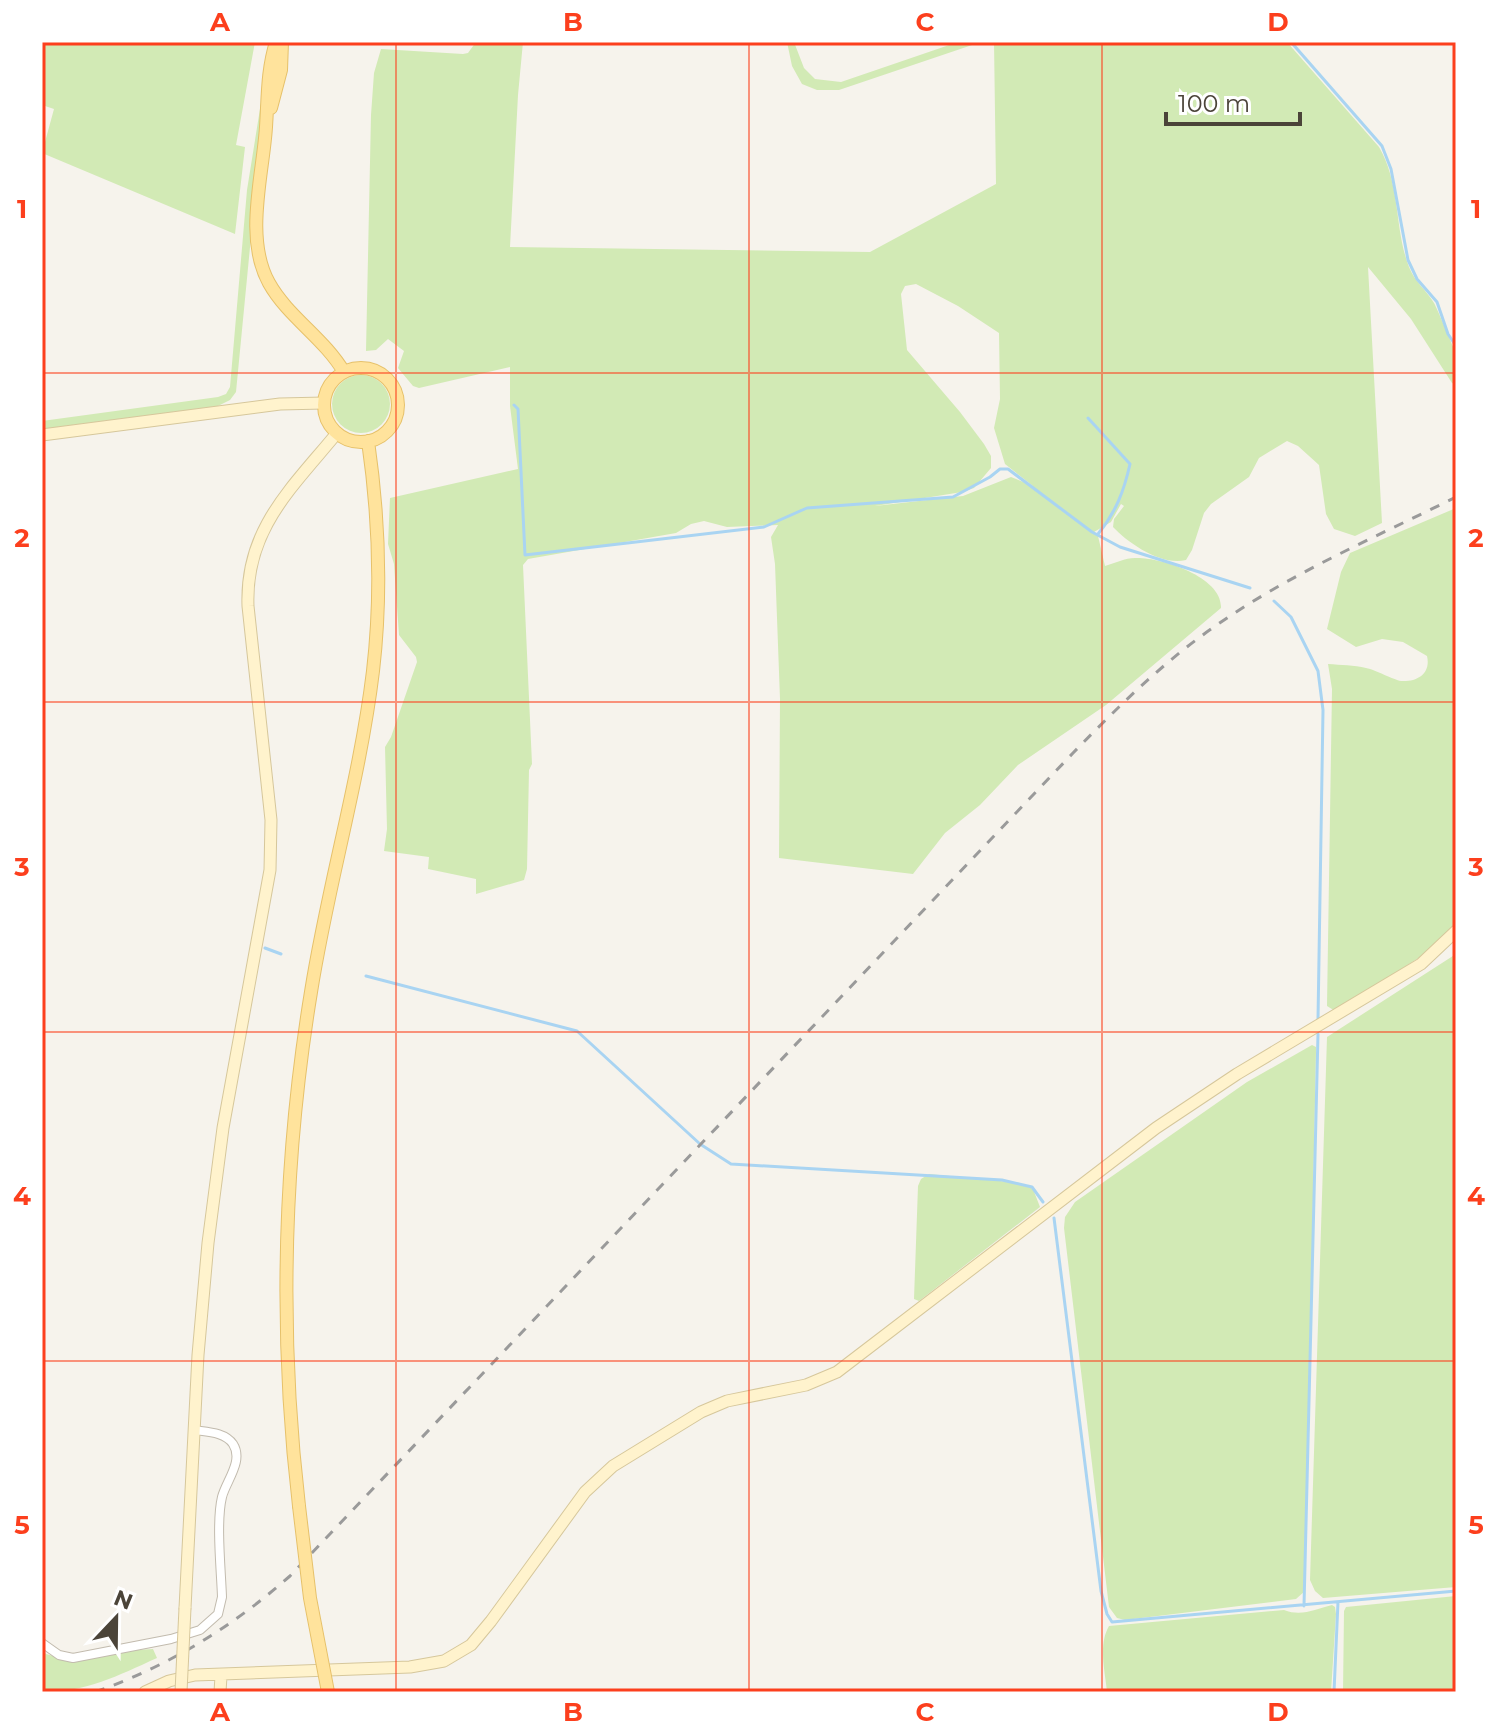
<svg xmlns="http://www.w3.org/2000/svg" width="1498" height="1734" viewBox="0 0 1498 1734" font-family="Montserrat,sans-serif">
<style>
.green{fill:#d2eab5;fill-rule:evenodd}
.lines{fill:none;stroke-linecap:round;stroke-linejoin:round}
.stream{stroke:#a9d4f2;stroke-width:3}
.street-casing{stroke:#c2bbae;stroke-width:10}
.secondary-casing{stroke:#d6c79b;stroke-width:13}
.primary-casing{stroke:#e6c16a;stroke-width:14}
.street{stroke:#fff;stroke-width:8}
.secondary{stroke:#fff3cd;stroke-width:11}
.primary{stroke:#ffe39c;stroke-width:12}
.rail{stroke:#9a9a9a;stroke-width:3;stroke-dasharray:10 10;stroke-linecap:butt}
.secondary-bridge-casing{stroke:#d6c79b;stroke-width:13;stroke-linecap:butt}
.primary-bridge-casing{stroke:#e6c16a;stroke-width:14;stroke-linecap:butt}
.secondary-bridge{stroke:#fff3cd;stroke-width:11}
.primary-bridge{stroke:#ffe39c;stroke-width:12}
.grid{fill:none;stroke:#fc3f1d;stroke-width:2;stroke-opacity:0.55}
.neatline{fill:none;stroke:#fc3f1d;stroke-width:3}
.grid-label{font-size:26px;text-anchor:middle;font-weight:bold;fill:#fc3f1d}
</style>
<rect width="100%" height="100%" fill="#f6f3ec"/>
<path class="green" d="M 42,42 L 255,42 L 236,145 L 245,147 L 235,234 L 42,153 L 54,109 L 42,105 Z
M 476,42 L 523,42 L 518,95 L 510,247 L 870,252 L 996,184 L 994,42 L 1287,42 L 1379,147 C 1401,185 1394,228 1409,267 C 1415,282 1426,290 1434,303 C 1436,306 1455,351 1456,354 C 1458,363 1456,376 1456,385 L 1452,383 L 1411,319 L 1368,267 L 1382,523 L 1355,536 L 1334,529 L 1326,514 L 1319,465 L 1298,446 L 1287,441 L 1259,458 L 1249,477 L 1211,504 L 1204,513 L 1192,550 L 1186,560 C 1162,566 1129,544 1113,527 L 1114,519 L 1124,506 L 1121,504 L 1111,522 L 1094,532 L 1098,536 L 1105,566 C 1115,563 1125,558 1135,558 C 1161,557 1223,577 1221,608 L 1106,705 L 1018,765 L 980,805 L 945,833 L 913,874 L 779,858 L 780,699 L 775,564 L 771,537 L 778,525 L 727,527 L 704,521 L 691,524 L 676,533 L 528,559 L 523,565 L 532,764 L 529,770 L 527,869 L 524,880 L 476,894 L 476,879 L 428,869 L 429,857 L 384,851 L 387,829 L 385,747 L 391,737 L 417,662 L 416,657 L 399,635 L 394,564 L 388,544 L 390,498 L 518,469 L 510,406 L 510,367 L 419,388 L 413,386 L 398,368 L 404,351 L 388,339 L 376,350 L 366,351 L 371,115 L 374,73 L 381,49 L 463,54 L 468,53 ZM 916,284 L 958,306 L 999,333 L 1000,399 L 994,428 L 1005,464 L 1033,486 L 1011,477 L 963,496 L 875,506 L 962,492 L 974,488 L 991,468 L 991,456 L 984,444 L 960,412 L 907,350 L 901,294 L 905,286 Z
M 787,42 L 794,42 L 804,68 L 815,79 L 841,82 L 958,42 L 981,42 L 839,90 L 817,90 L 802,84 L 792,66 Z
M 264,84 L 263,113 L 236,392 L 230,400 L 218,406 L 42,429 L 42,421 L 218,397 L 226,394 L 230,387 L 247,190 Z
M332 404a29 29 0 1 1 58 0a29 29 0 1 1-58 0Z
M 1456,508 L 1456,926 L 1428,952 L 1335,1011 L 1327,1006 L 1332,689 L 1328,664 C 1341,665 1354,665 1366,668 C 1376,670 1394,680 1401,681 C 1418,682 1431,673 1427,656 L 1403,642 L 1382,639 L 1356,647 L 1327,629 L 1341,572 L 1350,553 Z
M 1456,954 L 1456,1587 L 1323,1598 L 1315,1591 L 1310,1580 L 1327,1037 Z
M 1312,1045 L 1316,1047 L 1316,1052 L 1305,1591 L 1296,1599 L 1125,1620 L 1117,1618 L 1109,1607 L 1064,1228 L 1065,1217 L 1075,1202 L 1247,1082 Z
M 929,1174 L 1020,1183 L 1033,1189 L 1040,1207 L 919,1301 L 914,1299 L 918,1186 L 921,1179 Z
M 1456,1596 L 1456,1692 L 1343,1692 L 1344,1611 L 1346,1607 Z
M 1332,1605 L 1335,1607 L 1336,1614 L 1331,1692 L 1107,1692 C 1105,1671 1098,1645 1109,1626 L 1284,1610 C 1302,1617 1315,1609 1332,1605 Z
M 42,1649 L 46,1654 L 64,1659 L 119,1651 L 153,1649 L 157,1658 C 117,1676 87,1692 42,1692 Z"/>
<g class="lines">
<path class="stream" d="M 1291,42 L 1382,146 L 1391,169 L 1408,260 L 1417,279 L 1437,302 L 1448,334 L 1456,346
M 514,405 L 518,409 L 525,555 L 764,527 L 807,508 L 953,497 L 990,477 L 1000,469 L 1008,469 L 1092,532 L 1120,547 L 1250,588
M 1088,418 L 1130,464 C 1124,491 1116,512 1098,534
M 1274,601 L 1291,617 L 1318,671 L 1323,710 L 1318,1020
M 265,948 L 281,954
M 366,976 L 577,1031 L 700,1144 L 731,1164 L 1002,1180 L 1032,1187 L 1043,1202
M 1054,1218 L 1101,1591 L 1107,1614 L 1112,1622 L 1456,1591
M 1304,1606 L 1318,1034
M 1334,1692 L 1338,1602"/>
<g class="street-casing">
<path id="street" d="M 42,1643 L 59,1655 L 73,1658 L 171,1639 L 200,1630 L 218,1614 L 222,1597 C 221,1569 216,1522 222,1497 C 226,1481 244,1461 233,1444 C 225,1432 207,1432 194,1430"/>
</g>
<g class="secondary-casing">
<path id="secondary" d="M 42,435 L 280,404 L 324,403
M 185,1608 L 198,1355 L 208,1243 L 223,1128 L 270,870 L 271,820 L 248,606 C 245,529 292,488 337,433
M 145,1692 L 169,1681 L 195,1675 L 410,1667 L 444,1661 L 471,1645 L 491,1621 L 585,1492 L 613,1466 L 701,1412 L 727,1401 L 806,1385 L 837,1372 L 1156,1128 L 1237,1074 L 1421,964 L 1456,931
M 220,1692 L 221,1676"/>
</g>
<g class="primary-casing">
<path id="primary" d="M 276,42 C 267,71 268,97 266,127 C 263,175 244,238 269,283 C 288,317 324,338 344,372
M 271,108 L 281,70 L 282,42
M324 405a37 37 0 1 1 74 0a37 37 0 1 1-74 0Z
M 299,1506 C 279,1335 283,1162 311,992 C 328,884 360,779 373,671 C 382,594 379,517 368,441"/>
</g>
<use href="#street" class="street"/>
<use href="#secondary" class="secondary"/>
<use href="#primary" class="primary"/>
<path class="rail" d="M 95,1692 C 169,1666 232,1627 290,1576 L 1073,753 C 1117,708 1162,663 1214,627 C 1289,574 1374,538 1456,497"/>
<g class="secondary-bridge-casing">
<path id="secondary-bridge" d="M 181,1692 L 185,1608"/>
</g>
<g class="primary-bridge-casing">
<path id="primary-bridge" d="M 299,1506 L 310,1598 L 328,1692"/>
</g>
<use href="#secondary-bridge" class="secondary-bridge"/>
<use href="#primary-bridge" class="primary-bridge"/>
</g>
<path class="grid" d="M 396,42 L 396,1692M 749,42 L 749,1692M 1102,42 L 1102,1692M 42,373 L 1456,373M 42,702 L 1456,702M 42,1032 L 1456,1032M 42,1361 L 1456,1361"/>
<rect width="1498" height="1734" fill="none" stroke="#ffffff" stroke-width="88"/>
<g transform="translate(116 1618) rotate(22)" stroke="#ffffff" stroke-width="6" paint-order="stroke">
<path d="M0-6L14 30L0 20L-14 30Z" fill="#4b4439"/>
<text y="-12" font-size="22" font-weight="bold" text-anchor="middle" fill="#4b4439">N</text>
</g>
<path d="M1166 112v12h134v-12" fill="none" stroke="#4b4439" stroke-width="4"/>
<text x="1178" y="112" font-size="24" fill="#4b4439" stroke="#ffffff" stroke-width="6" paint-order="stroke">100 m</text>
<rect x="44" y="44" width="1410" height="1646" class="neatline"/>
<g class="grid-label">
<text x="220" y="31">A</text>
<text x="573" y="31">B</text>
<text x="925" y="31">C</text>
<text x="1278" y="31">D</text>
<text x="22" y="218">1</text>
<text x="1476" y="218">1</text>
<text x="22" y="547">2</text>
<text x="1476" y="547">2</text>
<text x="22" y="876">3</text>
<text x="1476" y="876">3</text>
<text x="22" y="1205">4</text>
<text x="1476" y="1205">4</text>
<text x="22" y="1534">5</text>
<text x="1476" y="1534">5</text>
<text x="220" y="1721">A</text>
<text x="573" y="1721">B</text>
<text x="925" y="1721">C</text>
<text x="1278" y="1721">D</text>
</g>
</svg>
